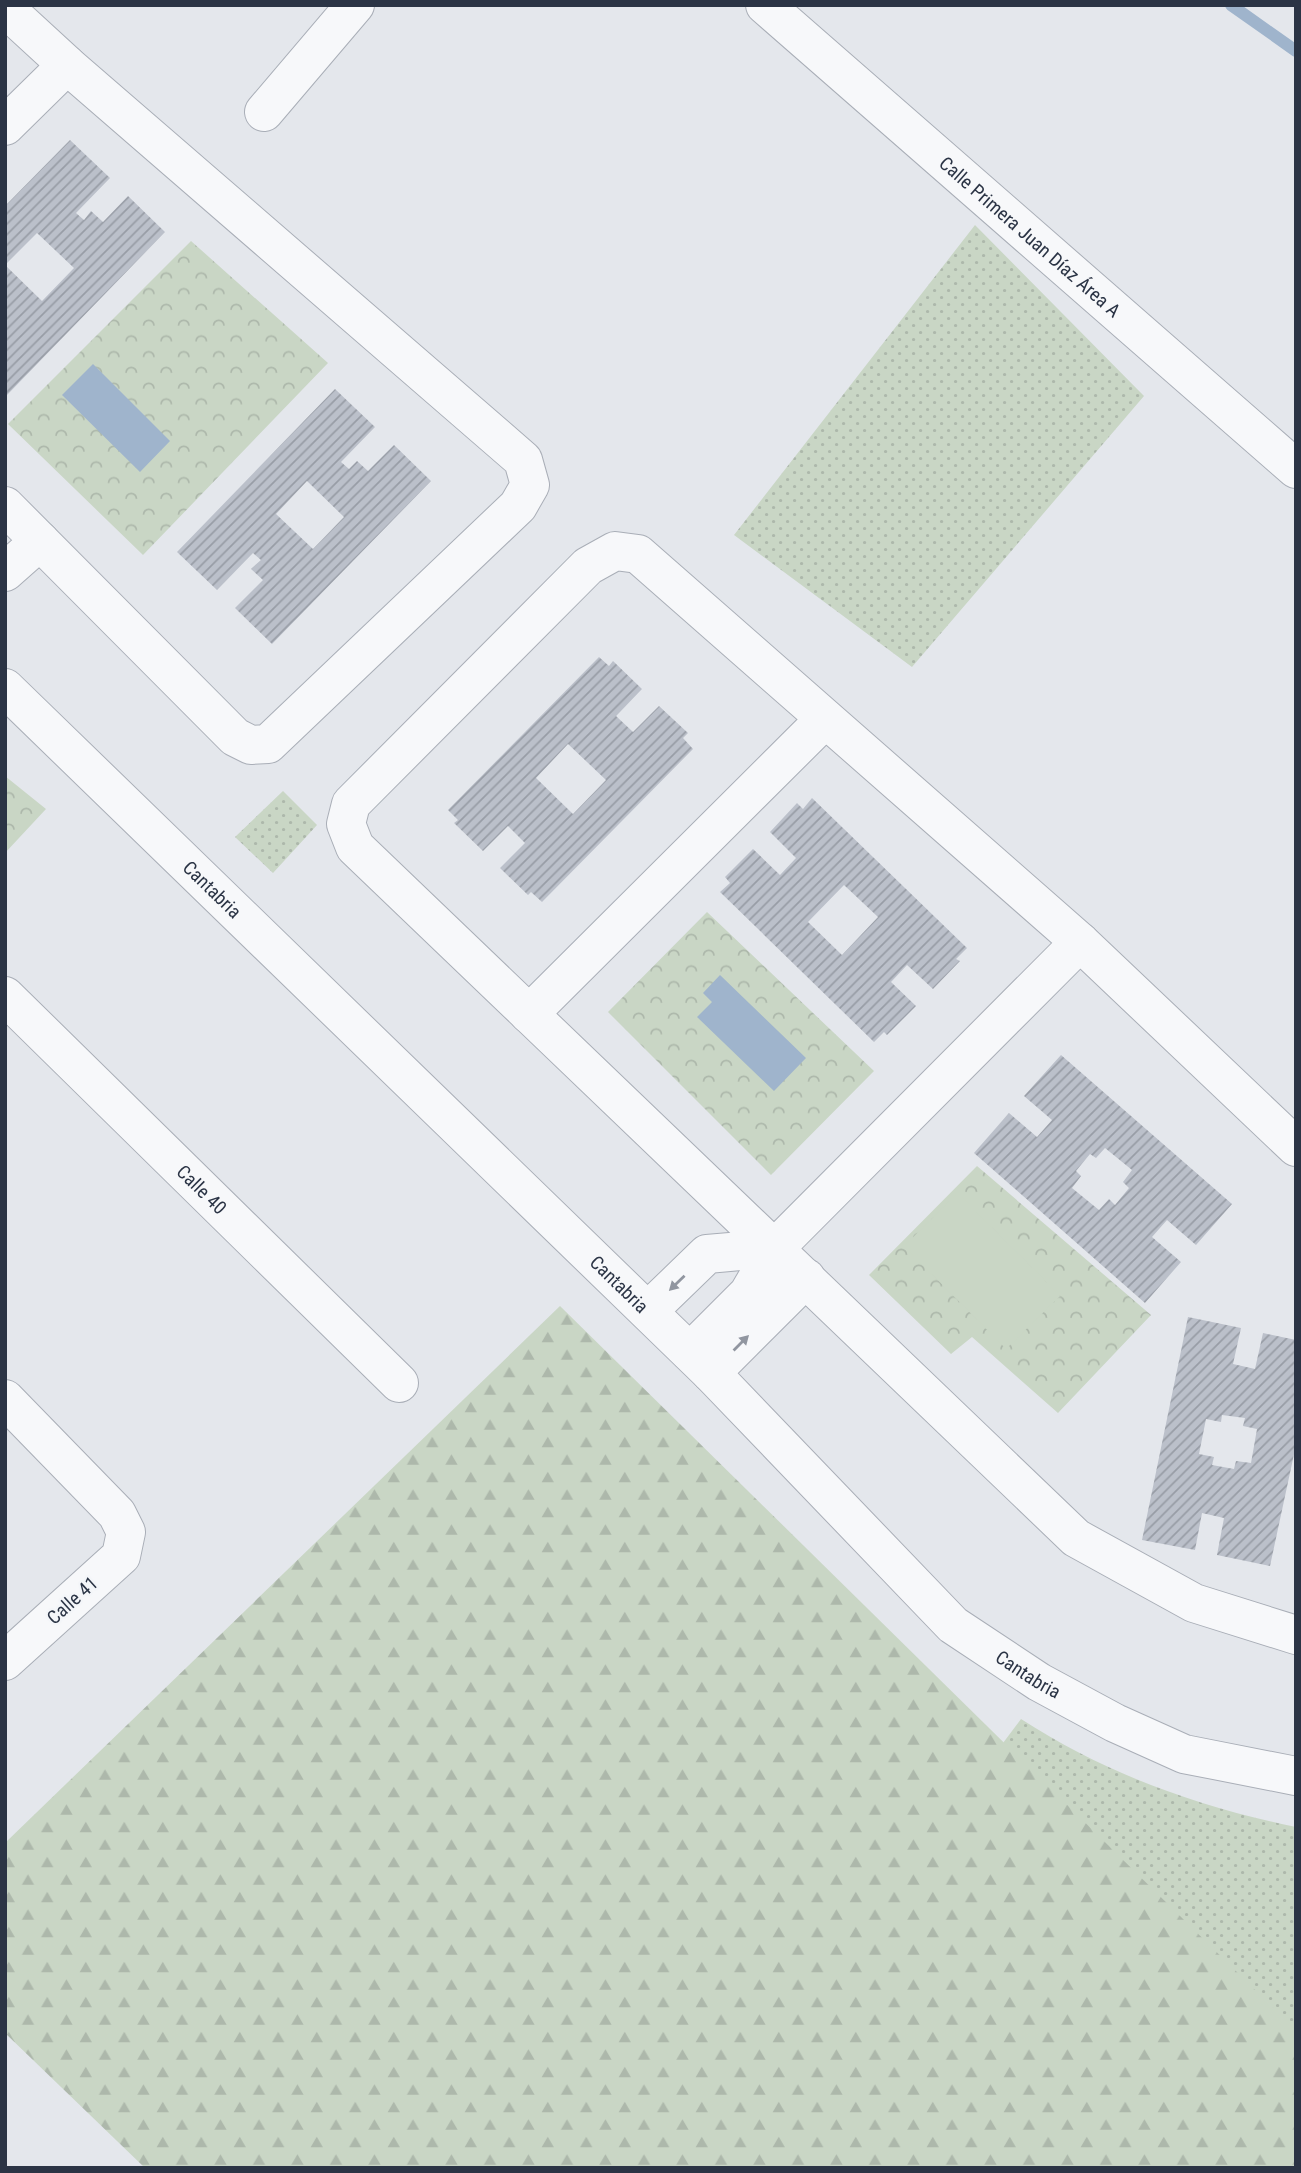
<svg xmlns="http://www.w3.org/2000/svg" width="1301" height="2173" viewBox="0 0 1301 2173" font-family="'Roboto Condensed',sans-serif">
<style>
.grass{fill:url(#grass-dots)}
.forest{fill:url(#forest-firs)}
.park{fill:url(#park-crowns)}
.garden{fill:#c9d6c5}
.water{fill:#9fb4cc}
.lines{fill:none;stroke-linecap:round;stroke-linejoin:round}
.stream{stroke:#9fb4cc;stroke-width:12}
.building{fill:url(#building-hatch);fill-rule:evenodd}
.minor-casing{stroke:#a9aeb7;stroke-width:40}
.minor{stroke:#f7f8fa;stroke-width:38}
.oneway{fill:#9196a0}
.labels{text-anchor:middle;stroke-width:5;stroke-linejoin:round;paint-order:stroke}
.street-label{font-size:19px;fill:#2b3445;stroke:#f4f6f9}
</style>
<defs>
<pattern id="grass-dots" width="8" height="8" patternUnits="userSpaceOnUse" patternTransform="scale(1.75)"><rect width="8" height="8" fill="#c9d6c5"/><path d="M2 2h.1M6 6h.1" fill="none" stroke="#adb8ab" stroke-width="1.8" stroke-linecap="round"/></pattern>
<pattern id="forest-firs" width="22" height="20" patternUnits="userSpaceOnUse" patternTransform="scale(1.75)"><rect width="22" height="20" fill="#c9d6c5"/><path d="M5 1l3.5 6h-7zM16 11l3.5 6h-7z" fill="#adb8ab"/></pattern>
<pattern id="park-crowns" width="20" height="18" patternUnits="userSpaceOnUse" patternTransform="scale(1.75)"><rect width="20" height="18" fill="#c9d6c5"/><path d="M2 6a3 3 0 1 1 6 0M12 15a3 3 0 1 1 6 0" fill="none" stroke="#adb8ab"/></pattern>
<pattern id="building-hatch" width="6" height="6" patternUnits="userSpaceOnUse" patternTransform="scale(1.75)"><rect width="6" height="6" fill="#bbc0ca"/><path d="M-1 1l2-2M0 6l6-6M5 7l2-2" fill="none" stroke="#989da6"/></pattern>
</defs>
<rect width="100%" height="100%" fill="#e4e7ec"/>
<path class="grass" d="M 975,225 L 1144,396 L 912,667 L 734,535 Z
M 283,791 L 317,825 L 273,873 L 235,837 Z
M 1021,1719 C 1104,1773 1198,1807 1296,1827 L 1296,2022 L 1294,2029 L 1003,1743 Z"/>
<path class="forest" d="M 560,1306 L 1296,2030 L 1296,2168 L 145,2168 L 5,2033 L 5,1843 Z"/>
<path class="park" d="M 191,241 L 328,363 L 143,555 L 8,424 Z
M 5,776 L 46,809 L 5,853 Z
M 707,912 L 874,1071 L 771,1175 L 608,1012 Z
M 977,1166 L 1151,1315 L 1058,1413 L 972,1337 L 951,1354 L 869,1275 Z"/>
<path class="garden" d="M 958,1193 L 1060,1296 L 1006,1349 L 904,1246 Z"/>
<path class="water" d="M 93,364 L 170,441 L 140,472 L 62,395 Z
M 720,975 L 806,1058 L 774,1091 L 697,1017 L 712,1002 L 703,993 Z"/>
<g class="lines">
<path class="stream" d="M 1231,5 L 1296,51"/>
</g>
<path class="building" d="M 70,140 L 110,178 L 76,213 L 84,220 L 91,211 L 103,222 L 128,196 L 165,232 L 7,395 L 5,393 L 5,206 ZM 37,233 L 74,268 L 42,301 L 5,265 Z
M 335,389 L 375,427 L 341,462 L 349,469 L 357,461 L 368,471 L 394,445 L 431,481 L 272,644 L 235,608 L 263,580 L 251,569 L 261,560 L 253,553 L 217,590 L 177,552 ZM 307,481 L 344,517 L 313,549 L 276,514 Z
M 599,657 L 609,666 L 613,661 L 642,689 L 616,716 L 633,732 L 659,706 L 688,733 L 683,738 L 693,749 L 542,902 L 531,892 L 528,895 L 500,868 L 525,843 L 508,826 L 483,851 L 454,823 L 458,820 L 448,810 ZM 568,744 L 606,780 L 573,814 L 536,778 Z
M 812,798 L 967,948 L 956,959 L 960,961 L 933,989 L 907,965 L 891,982 L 916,1006 L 887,1035 L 884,1032 L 874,1042 L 720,892 L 730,883 L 725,877 L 753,849 L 780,875 L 796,858 L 770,832 L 797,803 L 803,809 ZM 844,885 L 878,917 L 842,955 L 808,922 Z
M 1061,1055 L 1232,1204 L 1196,1245 L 1167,1220 L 1152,1237 L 1181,1262 L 1145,1303 L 974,1153 L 1009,1113 L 1037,1137 L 1052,1120 L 1024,1096 ZM 1105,1148 L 1132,1170 L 1123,1182 L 1129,1188 L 1115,1205 L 1109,1199 L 1099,1210 L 1072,1188 L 1081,1176 L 1076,1171 L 1090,1154 L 1096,1158 Z
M 1188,1317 L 1241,1328 L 1233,1364 L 1255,1369 L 1263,1333 L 1296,1340 L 1296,1445 L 1270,1566 L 1217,1555 L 1224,1518 L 1202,1513 L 1195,1550 L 1142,1540 ZM 1222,1415 L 1245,1418 L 1243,1426 L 1257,1429 L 1251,1463 L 1236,1461 L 1234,1469 L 1212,1465 L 1214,1457 L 1199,1454 L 1206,1419 L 1221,1422 Z"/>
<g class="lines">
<g class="minor-casing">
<g id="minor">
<path id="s1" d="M 765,5 L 1296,469"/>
<path d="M 5,8 L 67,65 L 523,460 L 530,485 L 518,506 L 268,744 L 251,745 L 235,737 L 5,506"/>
<path d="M 264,112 L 355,5"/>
<path d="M 5,126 L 67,65"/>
<path d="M 5,572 L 40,541"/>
<path id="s2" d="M 5,688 L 711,1373 L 953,1625 L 1039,1682 L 1115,1723 L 1184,1754 L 1296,1776"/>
<path id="s3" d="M 5,996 L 399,1383"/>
<path d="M 529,1014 L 825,719"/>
<path d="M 1296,1147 L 1080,942 L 638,554 L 615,551 L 588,566 L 351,804 L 346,824 L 355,847 L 1076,1538 L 1194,1603 L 1296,1635"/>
<path d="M 648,1311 L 707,1254 L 775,1248"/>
<path d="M 690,1352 L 748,1294 L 775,1248 L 1080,942"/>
<path d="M 711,1373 L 806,1278"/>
<path d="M 5,1399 L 117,1514 L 126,1532 L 121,1556 L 5,1661"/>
</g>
</g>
<use href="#minor" class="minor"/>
</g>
<defs><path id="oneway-solid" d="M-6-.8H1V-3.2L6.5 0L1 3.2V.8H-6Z" transform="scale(1.75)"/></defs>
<g class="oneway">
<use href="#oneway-solid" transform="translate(677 1283) rotate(136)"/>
<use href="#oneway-solid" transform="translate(741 1343) rotate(-45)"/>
</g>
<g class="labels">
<g class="street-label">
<text dy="7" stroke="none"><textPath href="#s1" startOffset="352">Calle Primera Juan Díaz Área A</textPath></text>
<text dy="7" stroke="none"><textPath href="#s2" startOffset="289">Cantabria</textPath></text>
<text dy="7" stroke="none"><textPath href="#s3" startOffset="276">Calle 40</textPath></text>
<text dy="7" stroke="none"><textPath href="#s2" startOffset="856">Cantabria</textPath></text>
<text transform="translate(72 1600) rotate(-42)" y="7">Calle 41</text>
<text dy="7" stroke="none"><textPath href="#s2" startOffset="1423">Cantabria</textPath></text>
</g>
</g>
<rect width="1301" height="2173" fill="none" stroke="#2b3445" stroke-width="14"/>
</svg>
